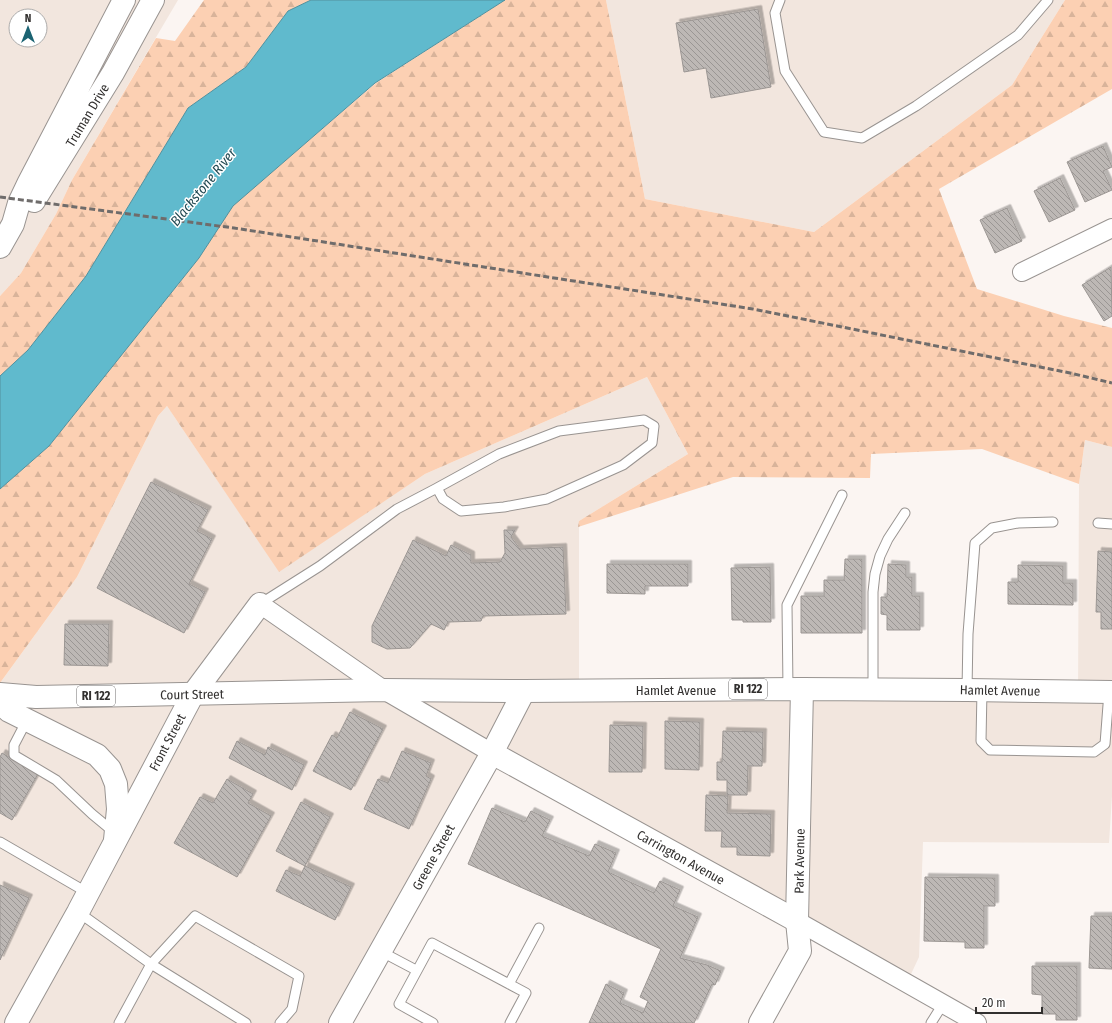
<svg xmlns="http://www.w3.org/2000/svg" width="1112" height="1023" viewBox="0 0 1112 1023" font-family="'Fira Sans Condensed',sans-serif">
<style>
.built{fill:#f2e6de;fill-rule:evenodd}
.forest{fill:url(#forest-firs)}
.water{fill:#60bacd;stroke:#52909d}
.building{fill:url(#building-back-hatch);stroke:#9b9693;filter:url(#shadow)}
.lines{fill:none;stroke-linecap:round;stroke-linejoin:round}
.service-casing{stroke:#999491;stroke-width:11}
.minor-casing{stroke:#999491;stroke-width:20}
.tertiary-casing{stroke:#999491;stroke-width:24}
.secondary-casing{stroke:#999491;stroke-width:24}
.primary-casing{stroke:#999491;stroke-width:24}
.service{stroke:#fff;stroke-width:9}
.minor{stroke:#fff;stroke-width:18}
.tertiary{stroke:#fff;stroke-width:22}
.secondary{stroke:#fff;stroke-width:22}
.primary{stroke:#fff;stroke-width:22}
.rail{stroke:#6f6c6b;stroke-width:3;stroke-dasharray:6 3;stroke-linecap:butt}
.labels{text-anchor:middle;stroke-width:3;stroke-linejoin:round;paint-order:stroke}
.shield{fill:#fff;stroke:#6f6d6d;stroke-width:1}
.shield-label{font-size:12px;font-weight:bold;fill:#312f2e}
.street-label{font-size:13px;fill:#312f2e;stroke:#fff}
.water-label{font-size:14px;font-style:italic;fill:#214952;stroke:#fff}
</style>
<defs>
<pattern id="forest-firs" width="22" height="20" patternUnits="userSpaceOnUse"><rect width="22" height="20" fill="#fcd0b3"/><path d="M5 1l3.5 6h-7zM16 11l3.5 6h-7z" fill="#d8b39a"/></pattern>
<pattern id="building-back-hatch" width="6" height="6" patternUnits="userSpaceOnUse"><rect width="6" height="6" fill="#bdb8b5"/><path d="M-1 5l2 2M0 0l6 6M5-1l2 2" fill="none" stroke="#9a9694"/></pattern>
<filter id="shadow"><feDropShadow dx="3.5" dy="-3.5" stdDeviation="0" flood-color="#0004"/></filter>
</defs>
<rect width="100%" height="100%" fill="#fbf5f2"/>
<path class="built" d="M 0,0 L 178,0 L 72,180 L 56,214 L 21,273 L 0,296 ZM 16,16 L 40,16 L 40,40 L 16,40 Z
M 606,0 L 1065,0 L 1012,85 L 814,232 L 645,199 Z
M 647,377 L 688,454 L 579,521 L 579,696 L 1078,697 L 1079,484 L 1085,440 L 1112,447 L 1112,796 L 1109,843 L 923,842 L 919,957 L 905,987 L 810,939 L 497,767 L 347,1023 L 0,1023 L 0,683 L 77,577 L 158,416 L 167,406 L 279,571 L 425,474 Z"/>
<path class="forest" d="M 204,0 L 311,0 L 288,11 L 246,67 L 188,108 L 86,276 L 28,350 L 0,376 L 0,296 L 21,273 L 56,214 L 72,180 L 156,38 L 175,41 Z
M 505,0 L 606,0 L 645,199 L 814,232 L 1012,85 L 1065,0 L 1112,0 L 1112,89 L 939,189 L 977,289 L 1064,316 L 1112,328 L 1112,447 L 1085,440 L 1079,484 L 982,449 L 871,454 L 870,478 L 733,477 L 578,527 L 579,521 L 688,454 L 647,377 L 425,474 L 279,572 L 167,406 L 158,416 L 77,577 L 0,683 L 0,489 L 49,446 L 199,258 L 232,206 L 376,83 Z"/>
<path class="water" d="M 311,0 L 505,0 L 375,83 L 233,206 L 199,258 L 49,446 L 0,489 L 0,376 L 28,350 L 86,276 L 188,108 L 246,67 L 288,11 Z"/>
<path class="building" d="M 758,9 L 771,87 L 711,98 L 706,68 L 684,72 L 676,23 Z
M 1103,146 L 1112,167 L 1103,171 L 1112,190 L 1085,202 L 1067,162 Z
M 1060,178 L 1075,210 L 1049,222 L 1034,191 Z
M 1007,208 L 1022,241 L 995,253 L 980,220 Z
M 1111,267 L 1112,316 L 1104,321 L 1082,285 Z
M 151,482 L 208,510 L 197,531 L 212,539 L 189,584 L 205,592 L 184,633 L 97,588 Z
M 504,530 L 515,530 L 511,537 L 520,549 L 563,547 L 566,614 L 483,616 L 481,621 L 448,622 L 444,630 L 431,624 L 410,648 L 387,649 L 372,642 L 372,626 L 413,540 L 446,556 L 451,545 L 471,555 L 471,563 L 500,562 L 505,553 Z
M 1098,551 L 1112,552 L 1112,629 L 1101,629 L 1101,612 L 1096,612 Z
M 845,559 L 862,559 L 862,633 L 801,633 L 801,596 L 824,596 L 824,580 L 844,580 Z
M 607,564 L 688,564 L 688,586 L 645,586 L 645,594 L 607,593 Z
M 888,564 L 906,565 L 906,577 L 912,577 L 912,596 L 920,596 L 920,630 L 887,630 L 887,615 L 881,614 L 881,597 L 887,597 Z
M 1018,565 L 1063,566 L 1063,583 L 1073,583 L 1073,605 L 1008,604 L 1008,582 L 1018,582 Z
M 770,567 L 771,622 L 743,622 L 743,620 L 732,620 L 731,568 Z
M 65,624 L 109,624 L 108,666 L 64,665 Z
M 350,712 L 383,729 L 351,790 L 313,771 L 332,735 L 337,738 Z
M 665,721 L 700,722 L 699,770 L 665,769 Z
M 610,725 L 643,726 L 642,772 L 609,772 Z
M 723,731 L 763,732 L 762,766 L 748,766 L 747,795 L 727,795 L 727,780 L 717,780 L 717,762 L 722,762 Z
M 237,741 L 265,755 L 268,747 L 304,765 L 292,790 L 229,758 Z
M 402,751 L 431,763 L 426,776 L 431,779 L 409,829 L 364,809 L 378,779 L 388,783 Z
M 2,753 L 38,774 L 12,820 L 0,813 L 0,757 Z
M 227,779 L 253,794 L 248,803 L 271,816 L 237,877 L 174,843 L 200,797 L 213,803 Z
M 706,795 L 728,796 L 727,813 L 771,814 L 770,856 L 737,855 L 737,847 L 721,847 L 722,831 L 705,831 Z
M 301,802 L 330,817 L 305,866 L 276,851 Z
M 492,808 L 525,822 L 531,811 L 550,820 L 542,836 L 589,856 L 595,844 L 616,853 L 608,872 L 654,893 L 660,881 L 680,890 L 673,906 L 698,917 L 680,958 L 707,965 L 721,971 L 715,985 L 712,984 L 694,1023 L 589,1023 L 606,984 L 624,993 L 620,1003 L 643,1013 L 648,1001 L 640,997 L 661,949 L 468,864 Z
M 305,866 L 351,887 L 335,920 L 276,891 L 286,870 L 300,876 Z
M 925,877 L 995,878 L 995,906 L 984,906 L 984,948 L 965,948 L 965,942 L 924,941 Z
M 0,885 L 29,898 L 0,960 Z
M 1091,916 L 1112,916 L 1112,969 L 1089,968 Z
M 1032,966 L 1077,966 L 1077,1020 L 1056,1020 L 1056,1014 L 1042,1014 L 1042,995 L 1032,994 Z"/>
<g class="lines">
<g class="service-casing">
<path id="service" d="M 780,0 L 775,13 L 785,71 L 824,132 L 862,138 L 916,106 L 1018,35 L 1048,0
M 1098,523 L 1112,524
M 260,604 L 320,566 L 397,509 L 437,488 L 443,499 L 461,511 L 504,507 L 547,499 L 623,465 L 652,443 L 654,426 L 644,420 L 559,431 L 499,454 L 437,488
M 788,689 L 787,605 L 842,495
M 873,689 L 873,592 L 875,574 L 880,556 L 888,539 L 905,513
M 967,690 L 968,634 L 975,543 L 992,528 L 1018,523 L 1053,522
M 982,690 L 981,741 L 990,750 L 1094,752 L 1105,744 L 1109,692
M 27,720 L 14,745 L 14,755 L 56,780 L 92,814 L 115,833
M 0,842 L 88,893
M 78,912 L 151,964 L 246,1023
M 380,951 L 416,970
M 509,984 L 539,928
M 119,1023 L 151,964 L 195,916 L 299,976 L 292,1009 L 280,1023
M 433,1023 L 399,1004 L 432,943 L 526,993 L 510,1023
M 931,1023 L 943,1004"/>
</g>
<g class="minor-casing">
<path id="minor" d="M 1022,272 L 1112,228
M 260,604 L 384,690 L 492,753
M 797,921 L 977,1023"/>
</g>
<g class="tertiary-casing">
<path id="tertiary" d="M 492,753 L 797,921
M 16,1023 L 78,912 L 193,694 L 260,604"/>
</g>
<g class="secondary-casing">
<path id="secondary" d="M 34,201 L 113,73 L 153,0
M 0,247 L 13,224 L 19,203 L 29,182 L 124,0
M 340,1023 L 492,753 L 524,691"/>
</g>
<g class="primary-casing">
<path id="primary" d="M 0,694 L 36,697 L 384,690 L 524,691 L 802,689 L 967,690 L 1112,692
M 0,703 L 9,711 L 97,755 L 110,769 L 116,784 L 118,809 L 115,840
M 760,1023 L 800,951 L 797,921 L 802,689"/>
</g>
<use href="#service" class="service"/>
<use href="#minor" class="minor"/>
<use href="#tertiary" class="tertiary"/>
<use href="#secondary" class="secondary"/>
<use href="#primary" class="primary"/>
<path class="rail" d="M 0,197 L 234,228 L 753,309 L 1070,373 L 1112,383"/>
</g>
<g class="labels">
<g class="shield">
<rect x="729" y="679" width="38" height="20" rx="3"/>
<rect x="77" y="686" width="38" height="20" rx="3"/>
</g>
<g class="shield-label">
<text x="748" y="693">RI 122</text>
<text x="96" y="700">RI 122</text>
</g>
<g class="street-label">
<text transform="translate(87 115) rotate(-59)" y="5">Truman Drive</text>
<text x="676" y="695">Hamlet Avenue</text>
<text transform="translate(1000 690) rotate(1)" y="5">Hamlet Avenue</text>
<text transform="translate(192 694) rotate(-1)" y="5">Court Street</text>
<text transform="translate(167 742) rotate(-62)" y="5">Front Street</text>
<text transform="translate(433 857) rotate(-61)" y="5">Greene Street</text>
<text transform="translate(681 857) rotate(29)" y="5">Carrington Avenue</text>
<text transform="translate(799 861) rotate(-89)" y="5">Park Avenue</text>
</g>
<g class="water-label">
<text transform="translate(203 187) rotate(-51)" y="5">Blackstone River</text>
</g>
</g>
<g transform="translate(28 28)"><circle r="19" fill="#ffffff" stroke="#adacab"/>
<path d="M0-3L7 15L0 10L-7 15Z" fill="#1b6372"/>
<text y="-6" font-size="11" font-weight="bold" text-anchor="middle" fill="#312f2e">N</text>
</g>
<path d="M976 1007v6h66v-6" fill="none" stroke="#312f2e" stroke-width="2"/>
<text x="982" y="1007" font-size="12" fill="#312f2e" stroke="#ffffff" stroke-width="3" paint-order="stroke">20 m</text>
</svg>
